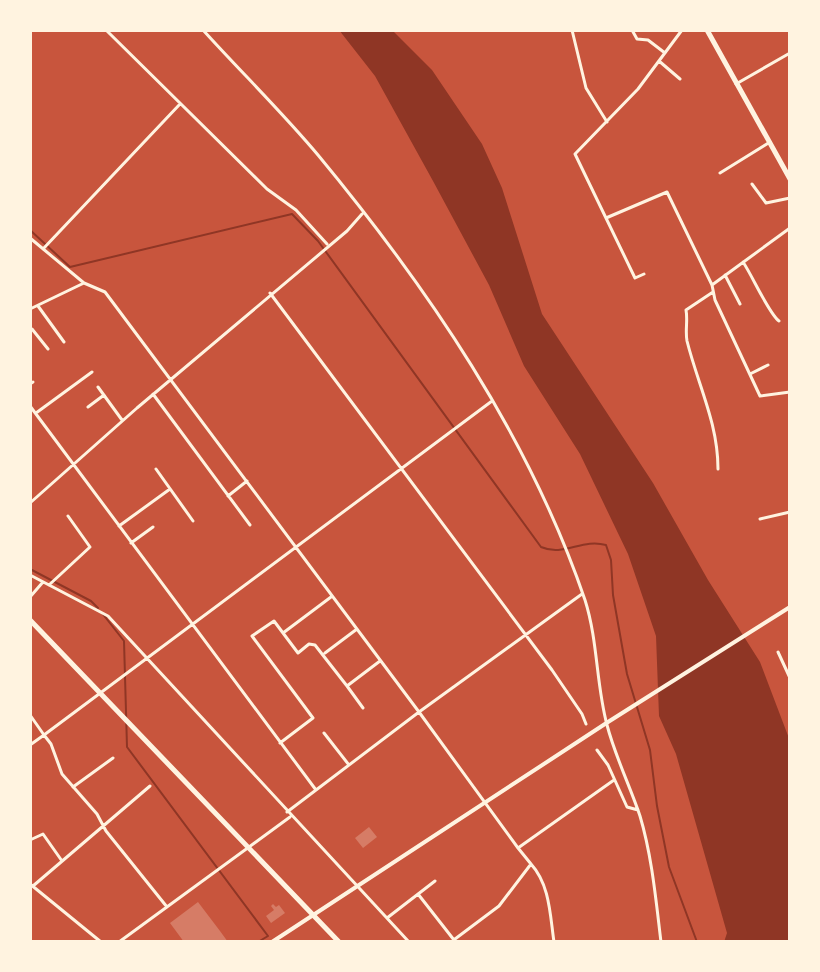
<svg xmlns="http://www.w3.org/2000/svg" width="820" height="972" viewBox="0 0 820 972" font-family="Ubuntu,sans-serif">
<style>
.water{fill:#8f3625}
.lines{fill:none;stroke-linecap:round;stroke-linejoin:round}
.stream{stroke:#8f3625;stroke-width:2}
.building{fill:#d67c66}
.minor{stroke:#fff3e0;stroke-width:3}
.tertiary{stroke:#fff3e0;stroke-width:4}
.secondary{stroke:#fff3e0;stroke-width:5}
.primary{stroke:#fff3e0;stroke-width:5}
</style>
<rect width="100%" height="100%" fill="#c8553d"/>
<path class="water" d="M 339,30 L 392,30 L 432,70 L 482,144 L 502,188 L 542,314 L 653,483 L 708,580 L 760,662 L 790,741 L 790,942 L 724,942 L 727,933 L 676,754 L 659,716 L 656,636 L 628,554 L 580,454 L 524,366 L 489,285 L 433,181 L 375,76 Z"/>
<g class="lines">
<path class="stream" d="M 30,230 L 70,267 L 292,214 L 318,241 L 541,547 C 564,557 582,538 606,545 L 611,560 L 613,595 L 627,674 L 650,750 L 657,806 L 669,867 L 697,942
M 30,569 L 91,601 L 98,608
M 102,613 L 124,641 L 127,747 L 268,936 L 258,942"/>
</g>
<path class="building" d="M 369,827 L 377,837 L 363,848 L 355,838 Z
M 198,902 L 220,931 L 228,942 L 184,942 L 170,923 Z
M 273,904 L 276,907 L 279,905 L 285,913 L 271,923 L 266,916 L 274,910 L 271,906 Z"/>
<g class="lines">
<path class="minor" d="M 106,30 L 267,189 L 296,210 L 327,244
M 203,30 C 241,72 282,112 318,155 C 428,288 529,436 585,600 C 598,641 596,684 607,725 C 615,756 630,786 640,816 C 652,856 656,901 661,942
M 572,30 L 586,88 L 607,122
M 632,30 L 637,39 L 648,40 L 665,53
M 659,61 L 680,79
M 736,84 L 790,53
M 720,173 L 770,142
M 752,184 L 766,203 L 790,198
M 606,218 L 667,192 L 712,285 L 715,300 L 760,396 L 790,392
M 30,238 L 84,283 L 105,292 L 419,712 L 582,594
M 43,249 L 180,104
M 743,262 C 752,275 769,314 779,321
M 644,274 L 635,278 L 575,154 L 638,89 L 682,30
M 725,275 L 740,304
M 712,285 L 790,228
M 713,292 L 686,310 C 688,320 685,331 687,341 C 698,385 718,423 718,469
M 270,293 L 552,670 L 582,714 L 586,724
M 38,306 L 64,342
M 30,309 L 84,283
M 32,329 L 48,349
M 750,374 L 768,365
M 30,384 L 33,382
M 98,387 L 122,420
M 153,394 L 250,525
M 30,406 L 316,790
M 88,407 L 104,395
M 36,413 L 92,372
M 156,469 L 193,521
M 228,496 L 247,481
M 30,503 L 137,408 L 347,231 L 362,214
M 760,519 L 790,512
M 119,526 L 170,489
M 131,543 L 153,527
M 30,575 L 108,616 L 409,942
M 49,585 L 90,547 L 68,516
M 30,597 L 43,582
M 283,633 L 331,597
M 778,652 L 790,678
M 325,653 L 357,629
M 347,686 L 363,708
M 30,715 L 44,735 L 30,745
M 324,733 L 349,765
M 280,743 L 313,718 L 252,636 L 274,621 L 298,653 L 309,644 L 315,645 L 347,686 L 380,661
M 597,750 L 608,765 L 627,807 L 638,810
M 73,787 L 113,758
M 287,812 L 419,712 L 518,848 L 614,780
M 30,840 L 43,834 L 62,861
M 531,864 C 550,885 550,915 554,942
M 30,884 L 101,942
M 33,886 L 150,786
M 418,894 L 454,940
M 167,907 L 106,831 L 97,814 L 62,774 L 51,744 L 44,735 L 492,401
M 387,918 L 435,881
M 119,942 L 290,817
M 451,942 L 499,906 L 531,864 L 518,848"/>
<path class="tertiary" d="M 272,942 L 608,722 L 790,607"/>
<path class="secondary" d="M 30,620 L 339,942"/>
<path class="primary" d="M 707,30 L 790,179"/>
</g>
<rect width="820" height="972" fill="none" stroke="#fff3e0" stroke-width="64"/>
</svg>
